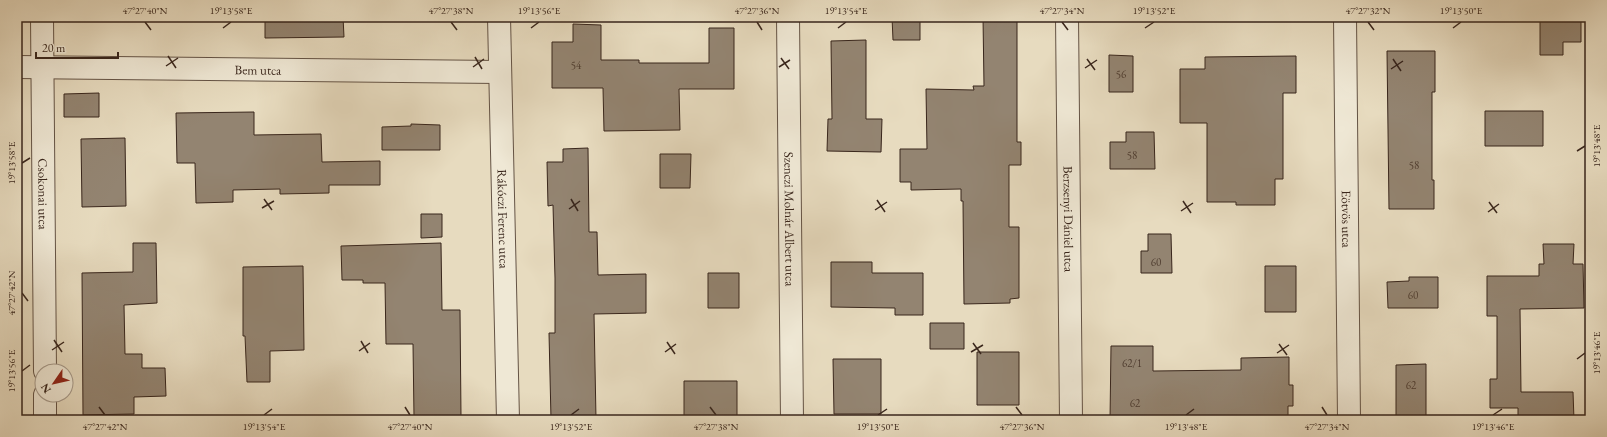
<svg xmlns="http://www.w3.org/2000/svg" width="1607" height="437" viewBox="0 0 1607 437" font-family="'EB Garamond',serif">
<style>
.building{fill:#938471;stroke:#39261c}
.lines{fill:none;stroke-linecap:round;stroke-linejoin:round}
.street-casing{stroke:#645345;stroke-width:24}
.street{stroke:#efe8d5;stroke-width:22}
.ticks{fill:none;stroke:#39261c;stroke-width:1.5}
.labels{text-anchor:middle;stroke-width:3.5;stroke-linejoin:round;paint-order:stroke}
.number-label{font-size:11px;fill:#503e31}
.street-label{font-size:13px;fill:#39261c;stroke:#efe8d5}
.neatline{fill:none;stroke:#39261c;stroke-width:1.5}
.ticks-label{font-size:10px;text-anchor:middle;fill:#39261c}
</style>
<rect width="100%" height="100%" fill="#e7dbbf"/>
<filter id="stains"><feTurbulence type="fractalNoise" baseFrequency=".005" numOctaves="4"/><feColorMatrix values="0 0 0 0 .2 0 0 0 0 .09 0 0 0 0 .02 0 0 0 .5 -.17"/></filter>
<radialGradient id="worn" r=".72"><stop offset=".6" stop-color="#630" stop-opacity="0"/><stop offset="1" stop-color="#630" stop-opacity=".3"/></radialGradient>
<path class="building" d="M 265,17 L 343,17 L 344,37 L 265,38 Z
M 892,17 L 920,17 L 920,40 L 893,40 Z
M 983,17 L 1017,17 L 1017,142 L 1021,142 L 1021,165 L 1009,165 L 1009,227 L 1019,227 L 1019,298 L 1010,299 L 1010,303 L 964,304 L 963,201 L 961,201 L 961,189 L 911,190 L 911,182 L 900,182 L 900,149 L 927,149 L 926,89 L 974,90 L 973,86 L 984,86 Z
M 1540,17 L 1581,17 L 1581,42 L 1563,42 L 1563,55 L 1540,55 Z
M 573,24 L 601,25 L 601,60 L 639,60 L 639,63 L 709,63 L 709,28 L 734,28 L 734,89 L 679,89 L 680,130 L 604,131 L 603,88 L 552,88 L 552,42 L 573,42 Z
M 866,40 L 866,119 L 882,119 L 881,152 L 827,151 L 828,119 L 832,119 L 831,41 Z
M 1387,51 L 1435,51 L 1435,92 L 1432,92 L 1432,180 L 1434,180 L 1434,209 L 1389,209 Z
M 1109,55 L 1133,56 L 1133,92 L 1109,92 Z
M 1296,56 L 1296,93 L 1283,93 L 1283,179 L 1275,179 L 1275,205 L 1236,205 L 1236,202 L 1207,202 L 1207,123 L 1180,123 L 1180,69 L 1205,69 L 1205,57 Z
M 99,93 L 99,117 L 64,117 L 64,94 Z
M 1485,111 L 1543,111 L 1543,146 L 1485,146 Z
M 254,112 L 254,135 L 321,134 L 322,162 L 380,161 L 380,185 L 329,185 L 329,193 L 280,194 L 280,189 L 233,190 L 233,202 L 196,203 L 195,163 L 177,163 L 176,113 Z
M 411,124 L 440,125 L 440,150 L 382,150 L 382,127 L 411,126 Z
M 1126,132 L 1154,132 L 1155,169 L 1110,169 L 1110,142 L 1126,142 Z
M 125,138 L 126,206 L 82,207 L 81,139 Z
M 588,148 L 589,232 L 597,232 L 598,275 L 646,274 L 646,313 L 594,314 L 596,419 L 551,419 L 549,333 L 555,333 L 555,278 L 553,205 L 548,206 L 547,162 L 563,162 L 563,149 Z
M 660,154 L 691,154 L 690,188 L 660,188 Z
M 421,214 L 442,214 L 442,237 L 421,238 Z
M 1148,234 L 1171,234 L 1172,273 L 1141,273 L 1141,251 L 1148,251 Z
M 133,243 L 156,243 L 157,303 L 124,305 L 125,354 L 142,354 L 142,368 L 165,368 L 166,396 L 134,397 L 134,414 L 83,415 L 82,273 L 133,272 Z
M 441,243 L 442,310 L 460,310 L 461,416 L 414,417 L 413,344 L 386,344 L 385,283 L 363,283 L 363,280 L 342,280 L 341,246 Z
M 1543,244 L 1574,244 L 1573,264 L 1583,264 L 1584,308 L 1520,309 L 1521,392 L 1573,392 L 1574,420 L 1518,420 L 1518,408 L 1490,408 L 1490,379 L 1497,379 L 1497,316 L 1487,316 L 1487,276 L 1539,276 L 1539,264 L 1544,264 Z
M 831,262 L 872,262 L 872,273 L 923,273 L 923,315 L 895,315 L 895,308 L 831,307 Z
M 303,266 L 304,350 L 270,351 L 270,382 L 247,382 L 245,336 L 243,336 L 243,267 Z
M 1265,266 L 1296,266 L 1296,312 L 1265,312 Z
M 708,273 L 739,273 L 739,308 L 708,308 Z
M 1409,277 L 1438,277 L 1438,308 L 1388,308 L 1387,282 L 1409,281 Z
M 930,323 L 964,323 L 964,349 L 930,349 Z
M 1111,346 L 1153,346 L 1153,371 L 1241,370 L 1241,358 L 1289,357 L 1289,385 L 1293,385 L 1293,406 L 1288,406 L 1288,420 L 1110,420 Z
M 977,352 L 1019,352 L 1019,405 L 977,405 Z
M 833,359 L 881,359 L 881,414 L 834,414 Z
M 1426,364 L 1426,420 L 1396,420 L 1396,365 Z
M 684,381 L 737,381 L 737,418 L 684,417 Z"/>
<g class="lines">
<g class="street-casing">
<g id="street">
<path id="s1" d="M 42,17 L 45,371"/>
<path id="s2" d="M 499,17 L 508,420"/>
<path id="s3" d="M 788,17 L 792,420"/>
<path id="s4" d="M 1067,17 L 1071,420"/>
<path id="s5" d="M 1345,17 L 1349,420"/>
<path id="s6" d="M 17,67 L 499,72"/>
<path d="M 45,395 L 45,420"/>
</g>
</g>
<use href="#street" class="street"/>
</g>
<path class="ticks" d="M 145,22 L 151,30M 451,22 L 457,30M 757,22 L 762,30M 1062,22 L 1068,30M 1368,22 L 1374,30M 223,28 L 231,22M 531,28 L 539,22M 838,28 L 846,22M 1145,28 L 1154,22M 1453,28 L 1461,22M 168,56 L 176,68M 475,57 L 482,69M 781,58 L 789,69M 1087,59 L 1095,70M 1393,59 L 1401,71M 166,66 L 178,58M 473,67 L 484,59M 779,67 L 790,60M 1085,68 L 1097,60M 1391,69 L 1403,61M 1577,151 L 1585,146M 22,163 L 30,158M 264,199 L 272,210M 571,199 L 578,211M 877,200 L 885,212M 1183,201 L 1191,213M 1489,202 L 1497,213M 262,208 L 274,201M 569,209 L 580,201M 875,210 L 887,202M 1181,211 L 1193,203M 1488,212 L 1499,204M 22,293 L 28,301M 54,340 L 62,352M 361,341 L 368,353M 667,342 L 675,354M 973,343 L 981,354M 1279,344 L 1287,355M 52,350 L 64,342M 359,351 L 370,343M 665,352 L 676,344M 971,352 L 983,345M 1277,353 L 1289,345M 1577,359 L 1585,353M 22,371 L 30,365M 99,407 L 105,415M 405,407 L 410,415M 710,407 L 716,415M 1016,407 L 1022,415M 1322,407 L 1327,415M 264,415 L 272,409M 571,415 L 579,409M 878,415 L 887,409M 1186,415 L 1194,409M 1493,415 L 1502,409"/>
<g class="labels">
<g class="number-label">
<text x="576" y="69">54</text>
<text x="1121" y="78">56</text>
<text x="1132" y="159">58</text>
<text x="1414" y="169">58</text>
<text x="1156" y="266">60</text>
<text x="1413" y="299">60</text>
<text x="1132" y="367">62/1</text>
<text x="1411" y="389">62</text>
<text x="1135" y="407">62</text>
</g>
<g class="street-label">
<text dy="5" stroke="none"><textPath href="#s6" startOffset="241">Bem utca</textPath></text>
<text dy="5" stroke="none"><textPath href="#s1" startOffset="177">Csokonai utca</textPath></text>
<text dy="5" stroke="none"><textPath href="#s3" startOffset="202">Szenczi Molnár Albert utca</textPath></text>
<text dy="5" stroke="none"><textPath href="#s4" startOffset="202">Berzsenyi Dániel utca</textPath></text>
<text dy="5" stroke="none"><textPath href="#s5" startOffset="202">Eötvös utca</textPath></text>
<text dy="5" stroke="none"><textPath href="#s2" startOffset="202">Rákóczi Ferenc utca</textPath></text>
</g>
</g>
<rect width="1607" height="437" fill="none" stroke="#e7dbbf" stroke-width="44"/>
<g transform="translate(54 383) rotate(236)"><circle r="19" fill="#efe8d5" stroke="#a69a8b"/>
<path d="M0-3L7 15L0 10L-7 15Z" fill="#8f2418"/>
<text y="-6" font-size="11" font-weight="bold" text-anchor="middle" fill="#39261c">N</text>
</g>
<path d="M36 52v6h82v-6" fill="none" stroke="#39261c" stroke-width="2"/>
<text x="42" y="52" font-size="12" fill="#39261c" stroke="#efe8d5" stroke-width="3" paint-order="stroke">20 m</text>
<rect x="22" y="22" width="1563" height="393" class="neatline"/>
<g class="ticks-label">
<text x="145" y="14">47°27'40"N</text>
<text x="231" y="14">19°13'58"E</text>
<text x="451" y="14">47°27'38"N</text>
<text x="539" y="14">19°13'56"E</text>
<text x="757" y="14">47°27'36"N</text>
<text x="846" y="14">19°13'54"E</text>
<text x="1062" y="14">47°27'34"N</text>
<text x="1154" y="14">19°13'52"E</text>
<text x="1368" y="14">47°27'32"N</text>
<text x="1461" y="14">19°13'50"E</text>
<text transform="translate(1596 146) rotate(-90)" y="4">19°13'48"E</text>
<text transform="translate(11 163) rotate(-90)" y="4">19°13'58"E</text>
<text transform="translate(11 293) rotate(-90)" y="4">47°27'42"N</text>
<text transform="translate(1596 353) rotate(-90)" y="4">19°13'46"E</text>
<text transform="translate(11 371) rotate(-90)" y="4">19°13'56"E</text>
<text x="105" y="430">47°27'42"N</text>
<text x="264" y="430">19°13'54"E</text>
<text x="410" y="430">47°27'40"N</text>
<text x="571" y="430">19°13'52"E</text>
<text x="716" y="430">47°27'38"N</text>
<text x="878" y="430">19°13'50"E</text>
<text x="1022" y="430">47°27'36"N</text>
<text x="1186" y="430">19°13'48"E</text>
<text x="1327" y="430">47°27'34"N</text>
<text x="1493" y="430">19°13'46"E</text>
</g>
<rect width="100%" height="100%" filter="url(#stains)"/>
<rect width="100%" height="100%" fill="url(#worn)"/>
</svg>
